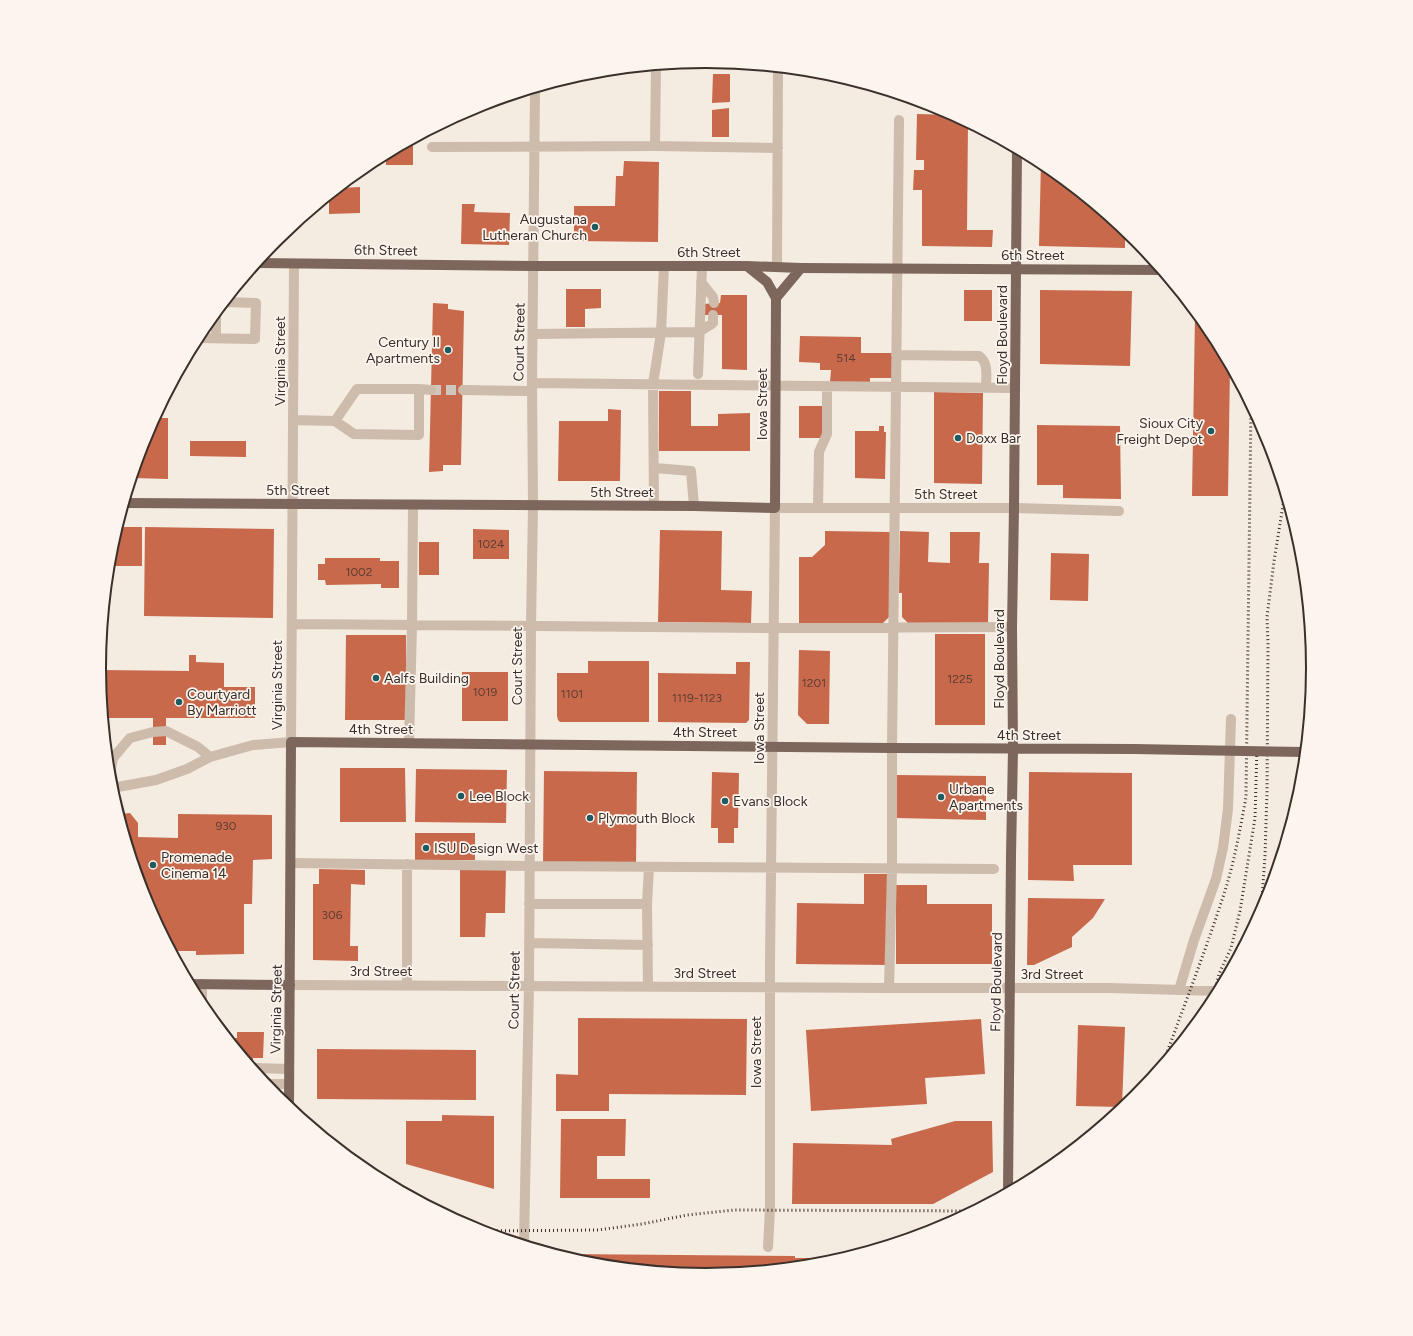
<svg xmlns="http://www.w3.org/2000/svg" width="1413" height="1336" viewBox="0 0 1413 1336" font-family="Figtree,sans-serif">
<style>
.building{fill:#c8694b}
.lines{fill:none;stroke-linecap:round;stroke-linejoin:round}
.minor-tunnel{stroke:#cfc6bd;stroke-width:10;stroke-dasharray:10 5;stroke-linecap:butt}
.minor{stroke:#cdbbac;stroke-width:10}
.major{stroke:#7d675c;stroke-width:10}
.rail{stroke:#3b302b;stroke-width:3;stroke-dasharray:1 3;stroke-linecap:butt}
.major-bridge{stroke:#7d675c;stroke-width:10}
.poi-dot{fill:#1f5a5e;stroke:#fbf5ee;stroke-width:1.5}
.labels{text-anchor:middle;stroke-width:3.5;stroke-linejoin:round;paint-order:stroke}
.number-label{font-size:12px;fill:#5e3e33}
.poi-label{font-size:14px;fill:#3b302b;stroke:#fbf5ee;text-anchor:start}
.street-label{font-size:14px;fill:#3b302b;stroke:#fbf5ee}
.rim{fill:none;stroke:#3b302b;stroke-width:2}
</style>
<rect width="100%" height="100%" fill="#f4ebe1"/>
<path class="building" d="M 707,61 L 718,62 L 718,67 L 701,65 L 701,62 Z
M 713,74 L 730,74 L 730,102 L 712,103 Z
M 729,108 L 729,137 L 712,137 L 712,110 Z
M 917,114 L 953,115 L 968,123 L 967,230 L 993,230 L 992,247 L 922,246 L 922,190 L 913,190 L 914,170 L 924,170 L 924,160 L 916,160 Z
M 413,140 L 413,165 L 386,165 L 386,154 Z
M 624,161 L 659,162 L 658,242 L 574,241 L 574,206 L 615,206 L 616,176 L 623,176 Z
M 1041,162 L 1125,230 L 1125,248 L 1039,246 Z
M 360,187 L 360,213 L 329,214 L 329,196 L 339,188 Z
M 462,204 L 475,204 L 474,212 L 510,213 L 509,245 L 461,244 Z
M 566,289 L 601,289 L 601,308 L 585,309 L 585,327 L 566,327 Z
M 964,290 L 992,290 L 992,321 L 964,321 Z
M 1040,290 L 1132,291 L 1130,366 L 1040,364 Z
M 721,295 L 747,295 L 747,370 L 722,369 L 722,315 L 702,315 L 702,304 L 720,303 Z
M 433,303 L 448,304 L 448,309 L 464,311 L 461,465 L 443,465 L 443,471 L 429,472 Z
M 1195,315 L 1198,315 L 1211,331 L 1230,367 L 1228,496 L 1192,496 Z
M 800,336 L 861,337 L 861,353 L 892,353 L 892,378 L 870,378 L 870,383 L 830,382 L 831,370 L 820,370 L 820,363 L 799,362 Z
M 659,391 L 691,391 L 691,426 L 718,426 L 718,414 L 750,413 L 750,451 L 659,451 Z
M 934,392 L 983,393 L 982,484 L 934,483 Z
M 799,406 L 823,406 L 823,438 L 799,438 Z
M 608,409 L 621,410 L 620,481 L 558,481 L 559,421 L 608,421 Z
M 155,418 L 168,418 L 168,479 L 133,478 L 146,436 Z
M 1037,425 L 1120,426 L 1121,499 L 1063,498 L 1063,485 L 1037,485 Z
M 879,426 L 884,426 L 884,432 L 886,432 L 885,479 L 855,478 L 855,431 L 879,431 Z
M 190,441 L 246,441 L 246,457 L 190,456 Z
M 118,527 L 142,527 L 142,566 L 112,566 L 112,574 L 109,574 L 111,549 Z
M 145,527 L 274,529 L 273,618 L 144,616 Z
M 473,529 L 509,530 L 509,559 L 473,559 Z
M 660,530 L 722,531 L 721,590 L 752,591 L 751,623 L 658,622 Z
M 825,531 L 890,532 L 890,616 L 883,623 L 799,623 L 799,557 L 812,557 L 825,545 Z
M 900,531 L 929,532 L 928,562 L 950,563 L 950,532 L 980,532 L 979,563 L 989,563 L 988,624 L 908,623 L 902,617 L 902,593 L 899,593 Z
M 419,542 L 439,542 L 439,575 L 419,575 Z
M 1051,553 L 1089,554 L 1088,601 L 1050,600 Z
M 325,558 L 380,558 L 380,561 L 399,561 L 399,588 L 381,588 L 381,584 L 326,585 L 325,580 L 318,580 L 318,564 L 325,564 Z
M 935,634 L 985,634 L 985,725 L 935,725 Z
M 346,635 L 406,635 L 406,720 L 345,720 Z
M 799,650 L 830,651 L 829,724 L 807,724 L 798,715 Z
M 189,655 L 196,655 L 196,662 L 224,663 L 224,687 L 255,687 L 255,718 L 166,718 L 166,745 L 153,745 L 153,718 L 104,718 L 100,677 L 102,677 L 102,670 L 189,671 Z
M 588,661 L 649,661 L 649,722 L 560,722 L 558,720 L 557,716 L 557,673 L 588,673 Z
M 736,662 L 750,662 L 749,720 L 746,723 L 658,722 L 658,673 L 736,674 Z
M 462,672 L 508,672 L 508,721 L 462,721 Z
M 340,768 L 405,768 L 406,822 L 340,822 Z
M 416,769 L 507,770 L 506,823 L 415,822 Z
M 544,771 L 637,772 L 636,865 L 543,864 Z
M 712,772 L 739,773 L 738,828 L 734,828 L 734,843 L 718,843 L 718,828 L 711,828 Z
M 1029,772 L 1132,773 L 1132,865 L 1073,865 L 1074,881 L 1028,880 Z
M 897,775 L 986,776 L 986,820 L 896,818 Z
M 130,813 L 138,823 L 138,837 L 178,838 L 178,814 L 272,815 L 272,859 L 253,860 L 252,904 L 244,904 L 244,954 L 196,955 L 196,951 L 173,951 L 146,900 L 120,814 Z
M 415,833 L 475,833 L 475,860 L 415,860 Z
M 319,869 L 365,870 L 365,885 L 351,884 L 350,946 L 358,946 L 358,961 L 313,960 L 313,884 L 319,884 Z
M 460,870 L 506,870 L 505,913 L 486,913 L 485,937 L 460,937 Z
M 864,874 L 887,874 L 887,965 L 796,964 L 797,903 L 864,904 Z
M 896,885 L 927,885 L 927,904 L 992,904 L 992,964 L 896,964 Z
M 1028,898 L 1105,899 L 1093,918 L 1072,937 L 1072,947 L 1034,965 L 1027,965 Z
M 578,1018 L 747,1019 L 746,1095 L 609,1094 L 609,1111 L 556,1111 L 556,1074 L 578,1075 Z
M 981,1019 L 985,1074 L 925,1078 L 927,1104 L 811,1111 L 806,1030 Z
M 1078,1025 L 1125,1027 L 1122,1107 L 1076,1106 Z
M 237,1032 L 264,1032 L 263,1058 L 253,1058 L 252,1067 L 229,1038 L 237,1038 Z
M 317,1049 L 476,1050 L 476,1100 L 317,1099 Z
M 442,1115 L 494,1116 L 494,1189 L 406,1164 L 406,1121 L 442,1121 Z
M 561,1119 L 626,1119 L 625,1156 L 597,1156 L 597,1179 L 650,1179 L 650,1198 L 560,1198 Z
M 955,1121 L 992,1121 L 993,1172 L 933,1204 L 792,1204 L 793,1143 L 892,1145 L 891,1139 Z
M 566,1254 L 795,1256 L 795,1258 L 841,1258 L 825,1263 L 706,1275 L 588,1263 L 566,1257 Z"/>
<g class="lines">
<path class="minor-tunnel" d="M 431,390 L 463,390"/>
<path class="minor" d="M 655,146 L 656,66
M 432,147 L 655,146 L 778,148
M 777,266 L 778,68
M 701,282 L 713,297 L 714,303
M 533,334 L 699,332 L 713,323 L 713,315
M 198,338 L 255,339 L 256,303 L 225,302
M 216,338 L 216,313
M 896,355 L 979,356 C 989,363 986,376 986,387
M 698,374 L 702,267
M 532,383 L 1015,388
M 419,389 L 431,390
M 463,390 L 532,391
M 294,420 L 335,421 L 354,434 L 419,435 L 419,389 L 357,389 L 335,421
M 655,468 L 691,471 L 694,506
M 654,506 L 653,384 L 661,333 L 664,266
M 818,508 L 819,452 L 827,434 L 827,386
M 292,624 L 774,628 L 1012,627
M 409,743 L 412,625 L 413,505
M 110,774 L 113,758 L 130,738 L 153,732 L 166,731 L 198,747 L 210,757
M 112,788 L 156,780 L 187,769 L 210,757 L 253,745 L 291,742 L 294,264
M 291,863 L 529,866 L 994,869
M 407,864 L 407,986
M 529,904 L 647,904 L 649,867
M 647,904 L 648,987
M 529,943 L 648,945
M 202,984 L 202,1005
M 290,985 L 889,988 L 1109,988 L 1219,991
M 889,988 L 892,869 L 892,748 L 899,120
M 1179,990 L 1194,940 L 1216,879 L 1223,848 L 1228,809 L 1231,719
M 254,1068 L 289,1069
M 266,1084 L 289,1084
M 524,1244 L 529,986 L 531,626 L 533,506 L 532,383 L 535,89
M 768,1247 L 770,1209 L 770,963 L 775,508 L 1014,508 L 1119,511"/>
<path class="major" d="M 257,263 L 534,266 L 747,266 L 801,268
M 776,298 L 801,268
M 125,503 L 694,506 L 775,508 L 776,298 L 767,282 L 747,266
M 1011,856 L 1013,749 L 1012,627 L 1014,508 L 1017,149
M 190,984 L 290,985
M 289,1107 L 291,742 L 892,748 L 1134,749"/>
<path class="rail" d="M 1261,912 L 1265,856 L 1267,791 L 1268,643 L 1267,617 L 1274,561 L 1285,493
M 1207,1010 L 1215,991 L 1219,974 L 1231,948 L 1240,911 L 1255,818 L 1257,747
M 1162,1066 C 1183,1009 1205,952 1224,894 C 1234,863 1240,830 1246,797 L 1251,406
M 481,1231 L 598,1230 L 642,1224 L 687,1215 L 734,1210 L 972,1211"/>
<path class="major-bridge" d="M 801,268 L 1161,270
M 1134,749 L 1305,752
M 1008,1192 L 1011,856"/>
</g>
<g class="poi-dot">
<circle cx="595" cy="227" r="4"/>
<circle cx="448" cy="350" r="4"/>
<circle cx="1211" cy="431" r="4"/>
<circle cx="958" cy="438" r="4"/>
<circle cx="376" cy="678" r="4"/>
<circle cx="179" cy="702" r="4"/>
<circle cx="461" cy="796" r="4"/>
<circle cx="941" cy="797" r="4"/>
<circle cx="725" cy="801" r="4"/>
<circle cx="590" cy="818" r="4"/>
<circle cx="426" cy="848" r="4"/>
<circle cx="153" cy="865" r="4"/>
</g>
<g class="labels">
<g class="number-label">
<text x="846" y="362">514</text>
<text x="491" y="548">1024</text>
<text x="359" y="576">1002</text>
<text x="960" y="683">1225</text>
<text x="814" y="687">1201</text>
<text x="485" y="696">1019</text>
<text x="572" y="698">1101</text>
<text x="697" y="702">1119-1123</text>
<text x="226" y="830">930</text>
<text x="332" y="919">306</text>
</g>
<g class="poi-label">
<text x="587" y="224" text-anchor="end">Augustana<tspan x="587" dy="16">Lutheran Church</tspan></text>
<text x="440" y="347" text-anchor="end">Century II<tspan x="440" dy="16">Apartments</tspan></text>
<text x="1203" y="428" text-anchor="end">Sioux City<tspan x="1203" dy="16">Freight Depot</tspan></text>
<text x="966" y="443">Doxx Bar</text>
<text x="384" y="683">Aalfs Building</text>
<text x="187" y="699">Courtyard<tspan x="187" dy="16">By Marriott</tspan></text>
<text x="949" y="794">Urbane<tspan x="949" dy="16">Apartments</tspan></text>
<text x="469" y="801">Lee Block</text>
<text x="733" y="806">Evans Block</text>
<text x="598" y="823">Plymouth Block</text>
<text x="434" y="853">ISU Design West</text>
<text x="161" y="862">Promenade<tspan x="161" dy="16">Cinema 14</tspan></text>
</g>
<g class="street-label">
<text transform="translate(386 250) rotate(1)" y="5">6th Street</text>
<text x="709" y="257">6th Street</text>
<text x="1033" y="260">6th Street</text>
<text transform="translate(1002 335) rotate(-90)" y="5">Floyd Boulevard</text>
<text transform="translate(519 342) rotate(-89)" y="5">Court Street</text>
<text transform="translate(280 361) rotate(-90)" y="5">Virginia Street</text>
<text transform="translate(762 404) rotate(-90)" y="5">Iowa Street</text>
<text x="298" y="495">5th Street</text>
<text x="622" y="497">5th Street</text>
<text x="946" y="499">5th Street</text>
<text transform="translate(999 659) rotate(-90)" y="5">Floyd Boulevard</text>
<text transform="translate(517 666) rotate(-90)" y="5">Court Street</text>
<text transform="translate(277 685) rotate(-90)" y="5">Virginia Street</text>
<text transform="translate(759 728) rotate(-90)" y="5">Iowa Street</text>
<text x="381" y="734">4th Street</text>
<text x="705" y="737">4th Street</text>
<text x="1029" y="740">4th Street</text>
<text x="381" y="976">3rd Street</text>
<text x="705" y="978">3rd Street</text>
<text x="1052" y="979">3rd Street</text>
<text transform="translate(996 982) rotate(-89)" y="5">Floyd Boulevard</text>
<text transform="translate(514 990) rotate(-89)" y="5">Court Street</text>
<text transform="translate(276 1009) rotate(-89)" y="5">Virginia Street</text>
<text transform="translate(756 1052) rotate(-90)" y="5">Iowa Street</text>
</g>
</g>
<path d="M0 0H1413V1336H0ZM106 668a600 600 0 1 1 1200 0a600 600 0 1 1-1200 0Z" fill="#fbf5ee" fill-rule="evenodd"/>
<path class="rim" d="M106 668a600 600 0 1 1 1200 0a600 600 0 1 1-1200 0Z"/>
</svg>
